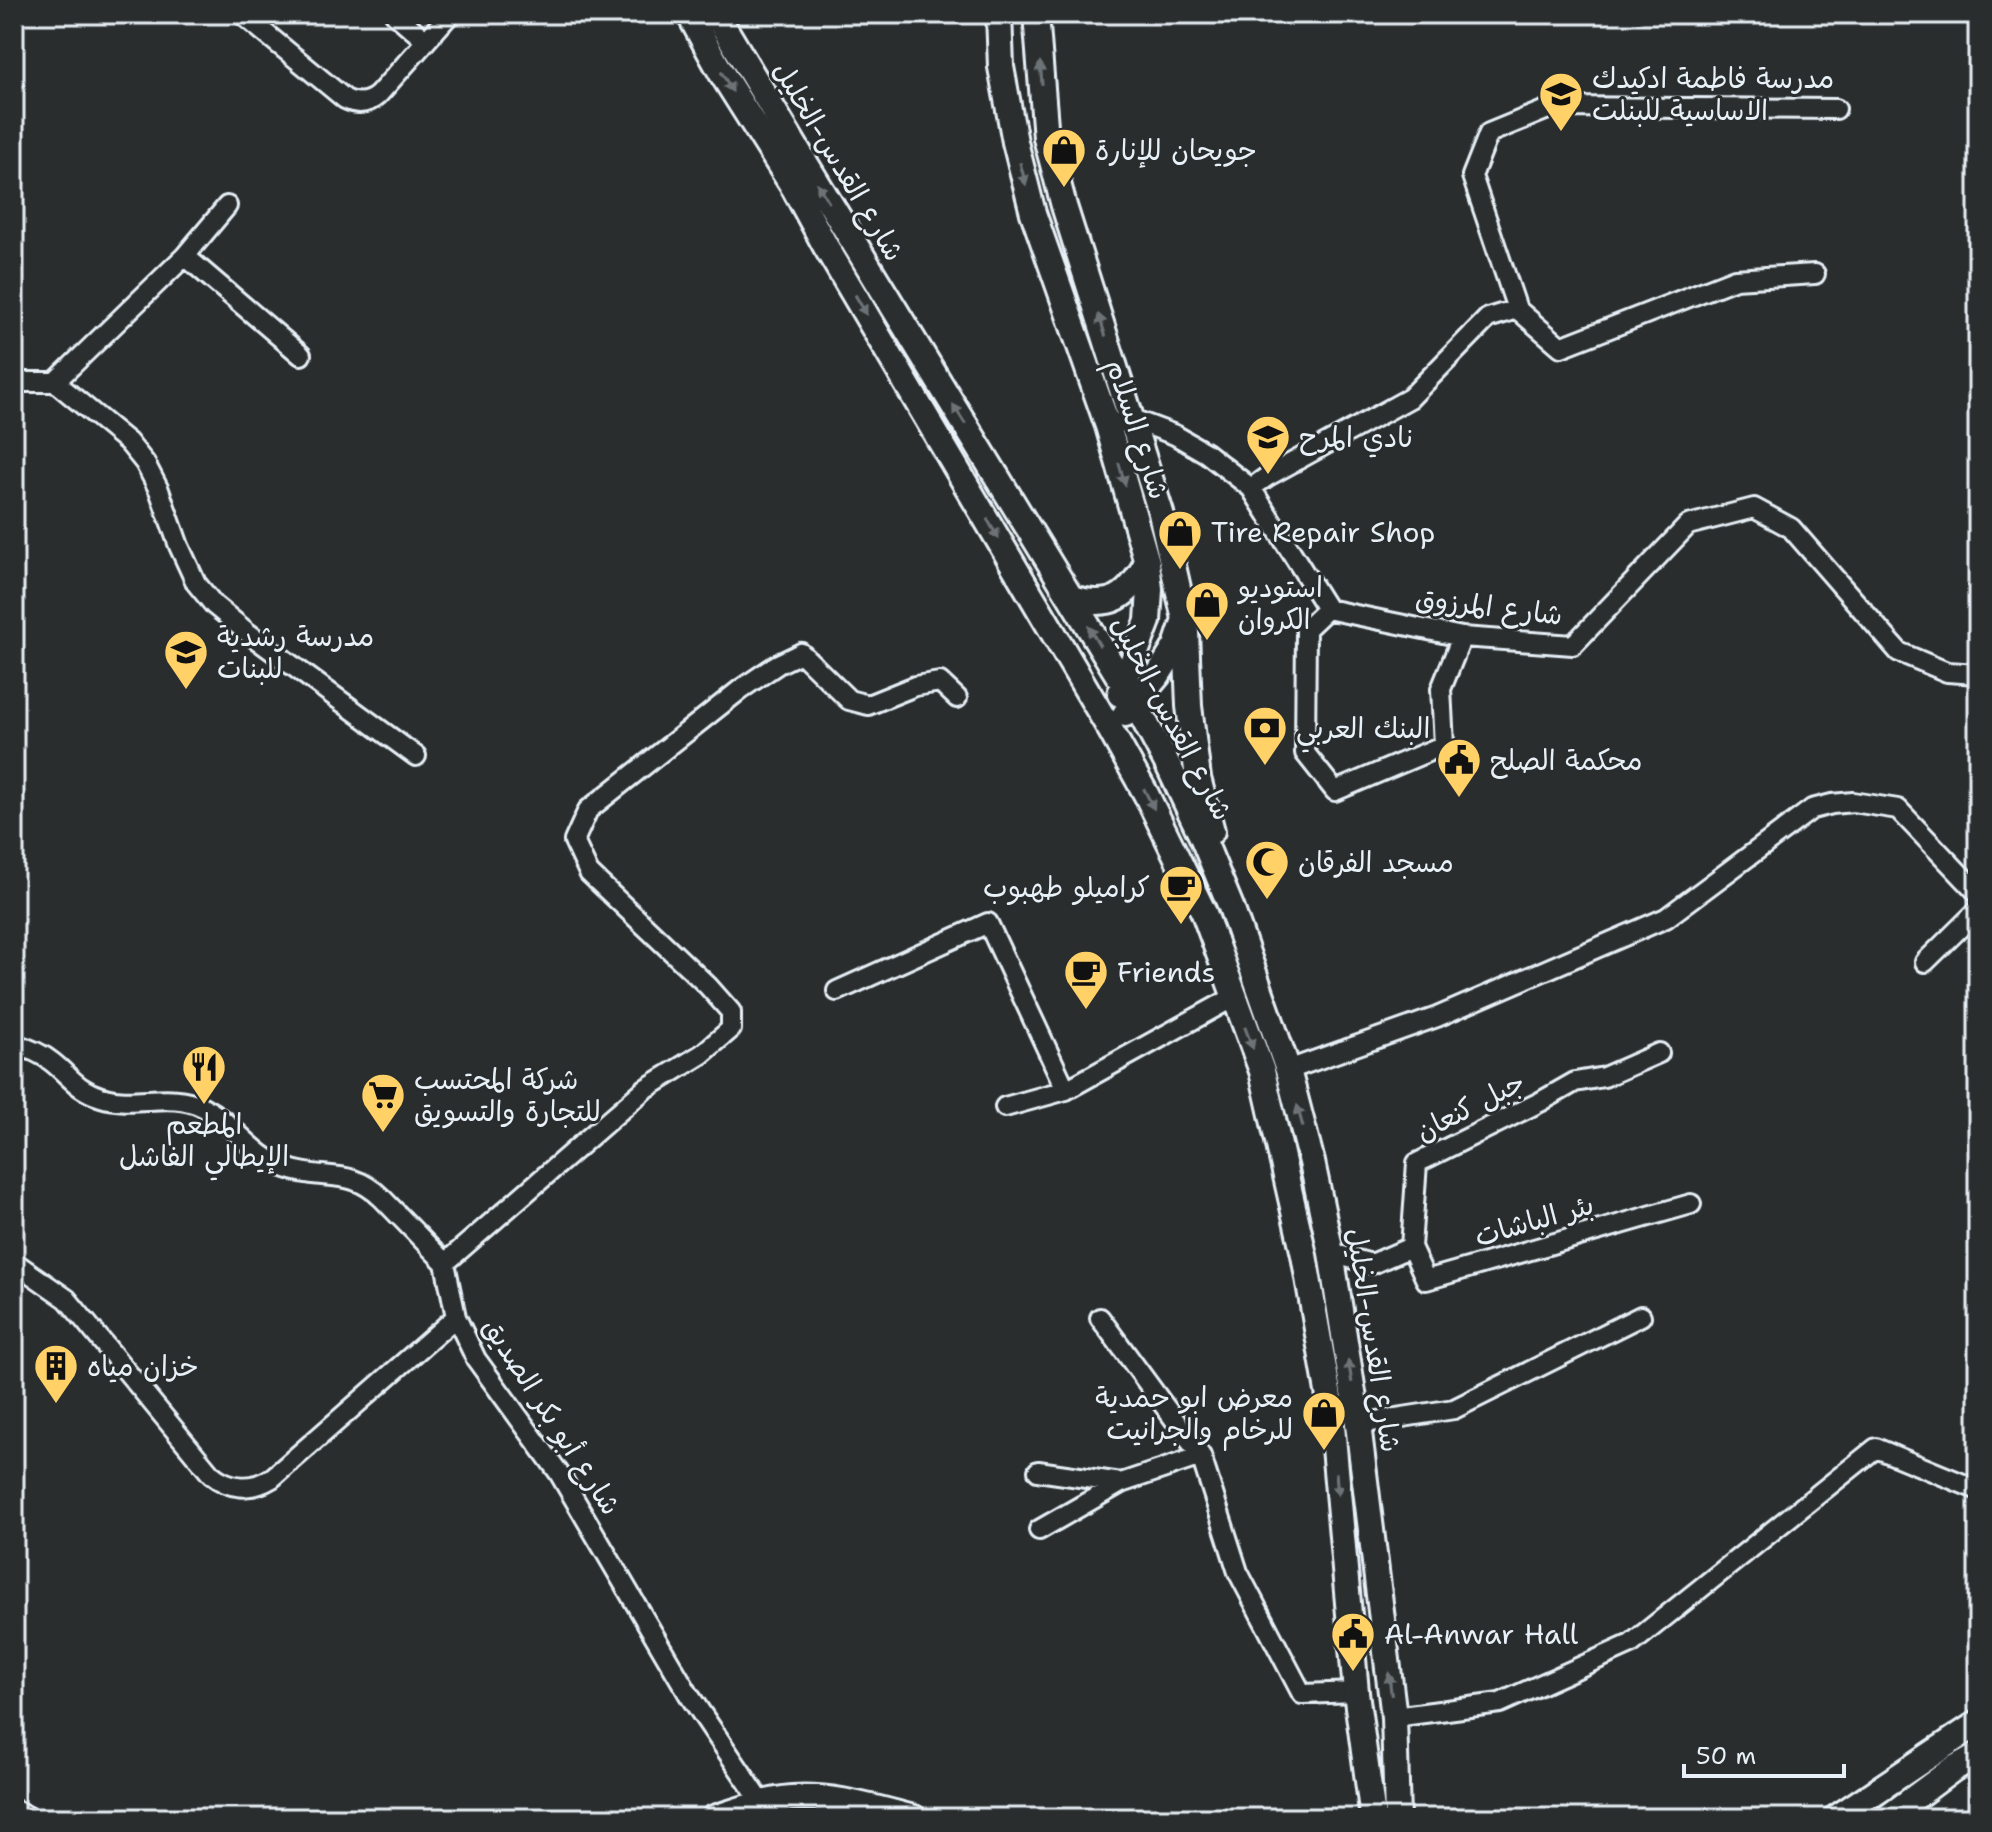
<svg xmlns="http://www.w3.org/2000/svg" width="1992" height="1832" viewBox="0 0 1992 1832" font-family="'Shantell Sans','Playpen Sans Arabic',sans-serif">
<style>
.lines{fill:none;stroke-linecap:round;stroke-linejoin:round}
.street-casing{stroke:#e8f1f8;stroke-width:24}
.secondary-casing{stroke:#e8f1f8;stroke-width:30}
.street{stroke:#2a2d2e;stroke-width:18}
.secondary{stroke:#2a2d2e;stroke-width:24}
.oneway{fill:#6c7275}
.labels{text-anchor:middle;stroke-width:6;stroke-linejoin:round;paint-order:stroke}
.poi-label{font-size:28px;fill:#e8f1f8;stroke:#2a2d2e;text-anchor:start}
.street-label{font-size:28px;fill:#e8f1f8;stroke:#2a2d2e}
</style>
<rect width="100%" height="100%" fill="#2a2d2e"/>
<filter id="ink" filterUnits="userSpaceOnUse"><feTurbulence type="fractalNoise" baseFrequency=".0125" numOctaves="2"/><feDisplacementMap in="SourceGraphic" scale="16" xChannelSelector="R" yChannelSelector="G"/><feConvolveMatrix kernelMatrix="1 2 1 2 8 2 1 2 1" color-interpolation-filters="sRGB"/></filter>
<g filter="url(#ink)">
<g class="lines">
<g class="street-casing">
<path id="street" d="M 242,14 L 345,99 C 357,105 368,104 378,95 L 450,14
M 395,14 L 426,41
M 185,256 L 301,355
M 1517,309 L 1472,176 L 1489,133 L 1553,107 L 1836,109
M 14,382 L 55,382 L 128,442 L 145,463 L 159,490 L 179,546 L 196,583 L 214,605 L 248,633 L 416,756
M 55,382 L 185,256 L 227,206
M 1108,426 L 1132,419 L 1175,435 L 1206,453 L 1251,488 L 1327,609 L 1462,637 L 1573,645 L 1688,525 L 1754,508 L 1791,528 L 1899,652 L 1947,672 L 1978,674
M 1251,488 L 1268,476 L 1410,398 L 1488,318 L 1517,309 L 1561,347 L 1735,279 L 1815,274
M 1327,609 L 1306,629 L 1305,753 L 1335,791 L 1444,745 L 1441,689 L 1462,637
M 1925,962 L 1978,910
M 837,991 L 988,923 L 1066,1090 L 1234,997
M 14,1044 C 28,1048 41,1053 52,1062 C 71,1077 76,1089 101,1097 C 136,1108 169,1090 203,1107 C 234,1123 252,1156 286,1168 C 323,1182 349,1166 382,1198 L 445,1263 L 456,1317 L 476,1359 L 559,1473 L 689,1695 L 772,1818
M 1288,1070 L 1437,1017 L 1666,918 L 1812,809 L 1832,804 L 1853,802 L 1898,809 L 1978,893
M 1005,1107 L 1066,1090
M 1411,1247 L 1426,1280 L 1691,1204
M 1331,1253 L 1372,1264 L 1411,1247 L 1417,1163 L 1540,1102 L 1575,1082 L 1604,1077 L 1659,1053
M 14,1262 L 67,1299 L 211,1474 C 229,1489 251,1491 272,1478 L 456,1317
M 445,1263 L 645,1089 L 702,1054 L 731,1029 L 731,1012 L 708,986 L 589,873 L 574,841 L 588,810 L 741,689 L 778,664 L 801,653 L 849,700 L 868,705 L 915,686 L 940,682 L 957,698
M 1358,1424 L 1454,1409 L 1641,1316
M 1201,1456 L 1238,1572 L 1302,1694 L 1356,1692
M 1038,1471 L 1121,1483
M 1039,1530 L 1121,1483 L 1201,1456 L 1100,1318
M 1394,1717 L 1500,1703 L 1631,1644 L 1876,1448 L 1978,1490"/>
</g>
<g class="secondary-casing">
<path id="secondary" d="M 689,14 L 722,74 L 794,188 L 826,247 L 1111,731 L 1146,794 L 1204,913 L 1262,1071 L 1304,1255 L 1330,1403 L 1356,1692 L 1373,1818
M 716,14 L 798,151 L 1135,703 L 1170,769 L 1203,839 L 1231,907 L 1288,1070 L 1312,1162 L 1331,1253 L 1358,1424 L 1394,1717 L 1397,1818
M 999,14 L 1001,67 L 1015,142 L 1033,213 L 1108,426 L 1147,562 L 1150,589 L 1148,621 L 1120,694
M 1036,14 L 1046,138 L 1064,206 L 1161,513 L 1185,619 L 1176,646 L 1158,675 L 1125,714
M 1071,598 C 1112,609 1128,598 1147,562
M 1186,631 L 1189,706 L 1198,778 L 1212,831
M 14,1813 L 24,1818
M 714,1818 C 739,1810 766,1800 792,1798 C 833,1795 874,1808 914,1818
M 1836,1818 L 1978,1723
M 1887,1818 L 1953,1769 L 1978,1755"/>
</g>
<use href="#street" class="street"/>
<use href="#secondary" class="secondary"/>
</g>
<defs><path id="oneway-solid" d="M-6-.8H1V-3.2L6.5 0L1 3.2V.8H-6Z" transform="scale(2)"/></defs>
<g class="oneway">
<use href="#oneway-solid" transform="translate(1041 73) rotate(-95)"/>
<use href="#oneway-solid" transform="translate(727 82) rotate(60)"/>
<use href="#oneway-solid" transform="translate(1023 174) rotate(75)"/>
<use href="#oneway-solid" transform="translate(823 193) rotate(-121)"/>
<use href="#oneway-solid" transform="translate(861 305) rotate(60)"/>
<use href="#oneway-solid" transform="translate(1102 325) rotate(-108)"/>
<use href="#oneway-solid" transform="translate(959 414) rotate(-122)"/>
<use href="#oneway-solid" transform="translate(1122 474) rotate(74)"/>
<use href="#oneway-solid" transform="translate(993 529) rotate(60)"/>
<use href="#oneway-solid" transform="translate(1094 636) rotate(-121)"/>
<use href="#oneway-solid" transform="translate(1149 799) rotate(63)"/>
<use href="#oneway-solid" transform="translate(1249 1038) rotate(69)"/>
<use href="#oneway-solid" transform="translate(1300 1116) rotate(-105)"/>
<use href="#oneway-solid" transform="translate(1350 1371) rotate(-99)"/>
<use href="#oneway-solid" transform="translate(1337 1484) rotate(85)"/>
<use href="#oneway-solid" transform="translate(1390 1684) rotate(-97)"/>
</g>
</g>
<defs>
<g id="school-pin" transform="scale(2.3)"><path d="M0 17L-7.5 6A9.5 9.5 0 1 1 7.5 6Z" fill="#ffd166" stroke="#2a2d2e"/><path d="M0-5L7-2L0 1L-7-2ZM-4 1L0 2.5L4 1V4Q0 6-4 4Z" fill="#111"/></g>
<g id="shop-pin" transform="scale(2.3)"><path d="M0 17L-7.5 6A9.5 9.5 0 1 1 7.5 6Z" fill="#ffd166" stroke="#2a2d2e"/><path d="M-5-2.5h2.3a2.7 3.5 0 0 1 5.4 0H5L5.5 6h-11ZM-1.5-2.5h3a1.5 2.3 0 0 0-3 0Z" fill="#111"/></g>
<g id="bank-pin" transform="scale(2.3)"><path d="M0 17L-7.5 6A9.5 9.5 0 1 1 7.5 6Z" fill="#ffd166" stroke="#2a2d2e"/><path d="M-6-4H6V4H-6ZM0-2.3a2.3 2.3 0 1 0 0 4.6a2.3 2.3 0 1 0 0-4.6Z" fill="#111"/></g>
<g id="civic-pin" transform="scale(2.3)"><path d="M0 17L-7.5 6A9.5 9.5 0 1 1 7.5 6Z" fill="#ffd166" stroke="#2a2d2e"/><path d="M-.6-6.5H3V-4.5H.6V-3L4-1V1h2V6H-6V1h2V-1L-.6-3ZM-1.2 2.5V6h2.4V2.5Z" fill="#111"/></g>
<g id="mosque-pin" transform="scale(2.3)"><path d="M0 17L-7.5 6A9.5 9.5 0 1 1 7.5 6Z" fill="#ffd166" stroke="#2a2d2e"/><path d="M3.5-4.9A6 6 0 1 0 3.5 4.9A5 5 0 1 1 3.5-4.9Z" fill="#111"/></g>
<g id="cafe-pin" transform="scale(2.3)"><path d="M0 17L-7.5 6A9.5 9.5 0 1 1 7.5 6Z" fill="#ffd166" stroke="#2a2d2e"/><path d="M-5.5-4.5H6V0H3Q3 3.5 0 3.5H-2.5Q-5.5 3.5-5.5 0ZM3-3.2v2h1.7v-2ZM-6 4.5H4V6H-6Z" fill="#111"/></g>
<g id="restaurant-pin" transform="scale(2.3)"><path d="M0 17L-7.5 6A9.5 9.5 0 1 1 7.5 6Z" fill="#ffd166" stroke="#2a2d2e"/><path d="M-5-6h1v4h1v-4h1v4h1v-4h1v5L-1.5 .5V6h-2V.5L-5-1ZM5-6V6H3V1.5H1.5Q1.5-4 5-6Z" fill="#111"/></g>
<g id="supermarket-pin" transform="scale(2.3)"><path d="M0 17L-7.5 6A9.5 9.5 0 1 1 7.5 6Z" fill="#ffd166" stroke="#2a2d2e"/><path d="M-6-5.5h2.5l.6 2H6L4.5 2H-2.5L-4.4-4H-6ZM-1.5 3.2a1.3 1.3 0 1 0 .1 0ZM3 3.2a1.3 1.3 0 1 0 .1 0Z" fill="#111"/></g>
<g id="building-pin" transform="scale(2.3)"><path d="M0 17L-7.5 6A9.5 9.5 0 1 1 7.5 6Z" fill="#ffd166" stroke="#2a2d2e"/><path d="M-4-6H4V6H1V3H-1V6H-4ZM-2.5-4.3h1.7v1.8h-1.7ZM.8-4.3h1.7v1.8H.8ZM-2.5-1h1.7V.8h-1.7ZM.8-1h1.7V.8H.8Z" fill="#111"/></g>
</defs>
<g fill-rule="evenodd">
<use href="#school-pin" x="1561" y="94"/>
<use href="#shop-pin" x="1064" y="150"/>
<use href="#school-pin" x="1268" y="437"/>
<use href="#shop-pin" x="1180" y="532"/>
<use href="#shop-pin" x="1207" y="603"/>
<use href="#school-pin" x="186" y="652"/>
<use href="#bank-pin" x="1265" y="728"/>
<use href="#civic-pin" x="1459" y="760"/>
<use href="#mosque-pin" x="1267" y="862"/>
<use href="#cafe-pin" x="1181" y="887"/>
<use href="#cafe-pin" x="1086" y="972"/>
<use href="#restaurant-pin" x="204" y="1067"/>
<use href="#supermarket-pin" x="383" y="1095"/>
<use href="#building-pin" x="56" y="1366"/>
<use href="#shop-pin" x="1324" y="1413"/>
<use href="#civic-pin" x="1353" y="1634"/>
</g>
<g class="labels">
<g class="poi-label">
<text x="1592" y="88">مدرسة فاطمة ادكيدك<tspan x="1592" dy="32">الاساسية للبنلت</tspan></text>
<text x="1095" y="160">جويحان للإنارة</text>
<text x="1299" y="447">نادي المرح</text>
<text x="1211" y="542">Tire Repair Shop</text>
<text x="1238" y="597">استوديو<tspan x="1238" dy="32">الكروان</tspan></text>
<text x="217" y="646">مدرسة رشدية<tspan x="217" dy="32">للبنات</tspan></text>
<text x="1296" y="738">البنك العربي</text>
<text x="1490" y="770">محكمة الصلح</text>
<text x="1298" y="872">مسجد الفرقان</text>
<text x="1150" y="897" text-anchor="end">كراميلو طهبوب</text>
<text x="1117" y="982">Friends</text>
<text x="414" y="1089">شركة المحتسب<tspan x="414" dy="32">للتجارة والتسويق</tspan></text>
<text x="204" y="1134" text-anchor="middle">المطعم<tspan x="204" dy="32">الإيطالي الفاشل</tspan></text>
<text x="87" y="1376">خزان مياه</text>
<text x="1293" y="1407" text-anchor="end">معرض ابو حمدية<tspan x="1293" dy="32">للرخام والجرانيت</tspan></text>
<text x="1384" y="1644">Al-Anwar Hall</text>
</g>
<g class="street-label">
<text transform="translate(839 161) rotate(59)" y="10">شارع القدس-الخليل</text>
<text transform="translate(1138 429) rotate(72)" y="10">شارع السلام</text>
<text transform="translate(1489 606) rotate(7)" y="10">شارع المرزوق</text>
<text transform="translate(1172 718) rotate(62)" y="10">شارع القدس-الخليل</text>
<text transform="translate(1470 1106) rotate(-27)" y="10">جبل كنعان</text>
<text transform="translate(1534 1220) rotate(-16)" y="10">بئر الباشات</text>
<text transform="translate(1374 1340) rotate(81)" y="10">شارع القدس-الخليل</text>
<text transform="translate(552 1416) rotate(57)" y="10">شارع أبو بكر الصديق</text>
</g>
</g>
<rect width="1992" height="1832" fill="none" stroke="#2a2d2e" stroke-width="48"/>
<rect x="24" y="24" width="1944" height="1784" fill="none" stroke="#e8f1f8" stroke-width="3" filter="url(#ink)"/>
<path d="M1684 1764v12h160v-12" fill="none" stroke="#e8f1f8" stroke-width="4"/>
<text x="1696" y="1764" font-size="24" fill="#e8f1f8" stroke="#2a2d2e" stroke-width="6" paint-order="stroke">50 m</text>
</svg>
